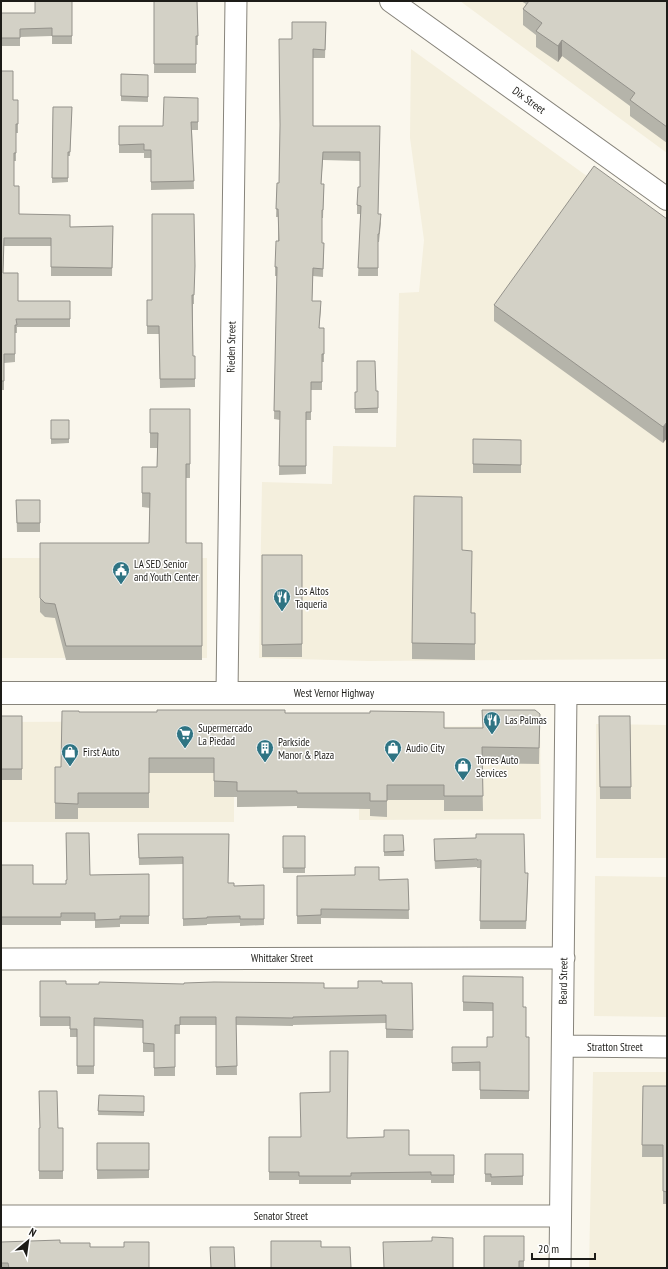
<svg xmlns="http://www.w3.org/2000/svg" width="668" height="1269" viewBox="0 0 668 1269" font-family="'PT Sans Narrow',sans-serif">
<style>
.built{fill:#f4efdd}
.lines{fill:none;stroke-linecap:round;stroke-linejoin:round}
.street-casing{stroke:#87847b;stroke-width:23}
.secondary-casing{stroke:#87847b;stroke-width:24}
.street{stroke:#fff;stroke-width:21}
.secondary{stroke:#fff;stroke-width:22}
.wall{fill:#b5b4aa}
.shaded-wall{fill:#94928b}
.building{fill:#d3d1c6;stroke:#94928b}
.labels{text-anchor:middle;stroke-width:3;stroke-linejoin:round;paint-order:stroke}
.street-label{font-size:11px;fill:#1d1c18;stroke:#fff}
.poi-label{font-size:11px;fill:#1d1c18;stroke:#fff;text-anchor:start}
</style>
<rect width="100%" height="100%" fill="#faf7ed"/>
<path class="built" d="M 460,1 L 667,1 L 667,153 Z
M 411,49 L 667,234 L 667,659 L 368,661 L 259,658 L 262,482 L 332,484 L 333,446 L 396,447 L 399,293 L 419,292 L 424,240 L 410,138 Z
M 1,558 L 207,558 L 207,658 L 1,658 Z
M 234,721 L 234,822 L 1,822 L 1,722 Z
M 596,724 L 667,725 L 667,858 L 596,858 Z
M 540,726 L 541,819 L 359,820 L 359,727 Z
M 595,876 L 667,877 L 667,1017 L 594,1016 Z
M 593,1072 L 667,1072 L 667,1268 L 589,1268 Z"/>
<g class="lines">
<g class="street-casing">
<path id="street" d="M 227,693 L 236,1
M 1,959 L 564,958
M 563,1046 L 667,1047
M 1,1216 L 560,1216
M 560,1268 L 566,693"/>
</g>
<g class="secondary-casing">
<path id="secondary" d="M 391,1 L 667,199
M 1,693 L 667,693"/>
</g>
<use href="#street" class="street"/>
<use href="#secondary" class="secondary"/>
</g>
<path class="wall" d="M 72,1 L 72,44 L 52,44 L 52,36 L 20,37 L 20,46 L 1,46 L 1,13 L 35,13 Z
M 154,1 L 197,1 L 198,45 L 196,45 L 196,73 L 154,73 L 155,13 Z
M 521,1 L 667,1 L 667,143 L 630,116 L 630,106 L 562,56 L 558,62 L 536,47 L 536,35 L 523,25 L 523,9 L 526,4 Z
M 326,22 L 325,58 L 313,58 L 313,126 L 380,126 L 378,214 L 381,223 L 379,242 L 378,242 L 378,276 L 358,276 L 361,214 L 357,214 L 357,205 L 360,187 L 360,161 L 323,160 L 321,184 L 324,184 L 323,218 L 322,218 L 322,243 L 324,243 L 323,277 L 313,276 L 312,301 L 321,309 L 319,328 L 324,328 L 324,362 L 322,362 L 322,390 L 311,390 L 311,420 L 306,420 L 306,474 L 279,475 L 280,420 L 274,419 L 277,276 L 275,276 L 275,267 L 278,241 L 278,217 L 276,217 L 277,183 L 279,183 L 292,39 Z
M 1,71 L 13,100 L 18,100 L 18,133 L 16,133 L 16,161 L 14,161 L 14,186 L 19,214 L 70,227 L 113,226 L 112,276 L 51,276 L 51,246 L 4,246 L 3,273 L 18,301 L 70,301 L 70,327 L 17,327 L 17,333 L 15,333 L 15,362 L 4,363 L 4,390 L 1,390 Z
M 121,74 L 148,75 L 148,102 L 121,101 Z
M 198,98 L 198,130 L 192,130 L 194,189 L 151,190 L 151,158 L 144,158 L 144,153 L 119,153 L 119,126 L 163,126 Z
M 53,107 L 72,107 L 70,156 L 68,156 L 68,182 L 52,183 Z
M 194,214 L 194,304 L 193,304 L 193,356 L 195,356 L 195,387 L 160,388 L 159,334 L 147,334 L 147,300 L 152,300 Z
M 667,219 L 667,438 L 663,443 L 494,321 L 494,305 Z
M 378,391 L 378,413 L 355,413 L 355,392 Z
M 150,409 L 190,409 L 190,478 L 186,478 L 186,543 L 202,543 L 202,660 L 66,660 L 55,618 L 45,617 L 40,612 L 40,543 L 149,543 L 150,508 L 142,507 L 142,493 L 157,467 L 157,448 L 150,448 Z
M 51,420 L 69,420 L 69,443 L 51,444 Z
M 473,439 L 521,440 L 521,473 L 473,473 Z
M 16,500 L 40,500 L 40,532 L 17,532 Z
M 462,550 L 471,613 L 475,613 L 475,660 L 412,659 L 412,643 Z
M 262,555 L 302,555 L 302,657 L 262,657 Z
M 79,712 L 285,713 L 444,728 L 482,728 L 540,714 L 539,764 L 482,763 L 483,811 L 444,811 L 444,800 L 387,800 L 387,817 L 370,816 L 370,809 L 297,808 L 297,806 L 237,807 L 237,797 L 214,797 L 214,773 L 149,773 L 149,808 L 78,808 L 78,819 L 55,819 L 55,767 L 61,767 Z
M 1,716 L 22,716 L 22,780 L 1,780 Z
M 599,716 L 630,716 L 631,799 L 600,799 Z
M 66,833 L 90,875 L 149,874 L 149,924 L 120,924 L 120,927 L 95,928 L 95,921 L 61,921 L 61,925 L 1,925 L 1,865 L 33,884 L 66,884 L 67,880 Z
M 138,834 L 229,834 L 228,883 L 234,886 L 264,885 L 264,925 L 240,926 L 240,923 L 207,924 L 207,925 L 183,926 L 183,864 L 139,865 Z
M 384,835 L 403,835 L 404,856 L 384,856 Z
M 283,836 L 305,836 L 305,873 L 283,873 Z
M 434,848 L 525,873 L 528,881 L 526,929 L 480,929 L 481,868 L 477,868 L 477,867 L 435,869 Z
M 297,876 L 379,880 L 408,879 L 409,919 L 321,918 L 321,924 L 297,924 Z
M 463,976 L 523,1007 L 526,1037 L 529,1037 L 529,1099 L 480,1099 L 480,1071 L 452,1071 L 452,1047 L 487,1047 L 493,1037 L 493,1011 L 463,1011 Z
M 40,981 L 66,984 L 324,988 L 358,988 L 382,983 L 412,983 L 413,1038 L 386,1038 L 386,1023 L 293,1025 L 293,1026 L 236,1025 L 237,1075 L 216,1075 L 216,1025 L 180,1025 L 180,1034 L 175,1034 L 175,1076 L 154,1076 L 154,1052 L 143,1052 L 143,1028 L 94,1026 L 94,1074 L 77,1074 L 77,1037 L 70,1037 L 70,1026 L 40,1026 Z
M 643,1086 L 667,1086 L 667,1204 L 663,1204 L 663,1157 L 642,1157 Z
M 39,1091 L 58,1128 L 63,1128 L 63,1179 L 39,1179 L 39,1128 L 40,1128 Z
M 99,1095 L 144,1096 L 144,1116 L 98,1115 Z
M 269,1137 L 347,1138 L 409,1155 L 454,1155 L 454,1183 L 431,1183 L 431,1180 L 351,1180 L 351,1184 L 299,1184 L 299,1180 L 269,1180 Z
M 97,1143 L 149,1143 L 149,1178 L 97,1179 Z
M 485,1154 L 523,1154 L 523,1185 L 491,1185 L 491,1182 L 485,1182 Z
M 524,1236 L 524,1268 L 484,1268 Z
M 1,1242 L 60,1243 L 90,1247 L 149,1268 L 1,1268 Z"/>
<path class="shaded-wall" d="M 562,40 L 562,56 L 558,62 L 558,46 Z
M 667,422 L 667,438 L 663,443 L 663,427 Z"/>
<path class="building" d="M 35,1 L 72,1 L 72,36 L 52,36 L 52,28 L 20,29 L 20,38 L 1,38 L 1,13 L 35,13 Z
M 154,1 L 197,1 L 198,36 L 196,36 L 196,64 L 154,64 Z
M 529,1 L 667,1 L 667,127 L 630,100 L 635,93 L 562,40 L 558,46 L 536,31 L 542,23 L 523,9 Z
M 292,22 L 326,22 L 325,50 L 313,49 L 313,126 L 380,126 L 378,214 L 381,214 L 379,234 L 378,234 L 378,268 L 358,268 L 361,206 L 357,205 L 358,187 L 360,187 L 360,152 L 323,152 L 321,184 L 324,184 L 323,210 L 322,210 L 322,243 L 324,243 L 323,269 L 313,268 L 312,301 L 321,301 L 319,328 L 324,328 L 324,354 L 322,354 L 322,382 L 311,382 L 311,412 L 306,412 L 306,466 L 279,466 L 280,411 L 274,411 L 277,267 L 275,267 L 276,241 L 279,241 L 278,209 L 276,209 L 277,183 L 279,183 L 280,125 L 279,39 L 292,39 Z
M 1,71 L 13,71 L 13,100 L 18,100 L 18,124 L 16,124 L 16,153 L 14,153 L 14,186 L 19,186 L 19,214 L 70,215 L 70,227 L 113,226 L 112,268 L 51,267 L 51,238 L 4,238 L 3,273 L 18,273 L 18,301 L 70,301 L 70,319 L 16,319 L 17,325 L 15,325 L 15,354 L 4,354 L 4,381 L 1,381 Z
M 121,74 L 148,75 L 148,97 L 121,96 Z
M 164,97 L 198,98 L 198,122 L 191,122 L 194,181 L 151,182 L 151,150 L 144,150 L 144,144 L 119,145 L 119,126 L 163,126 Z
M 53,107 L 72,107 L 70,152 L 68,152 L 68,178 L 52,178 Z
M 594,166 L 667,219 L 667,422 L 663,427 L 494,305 Z
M 152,214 L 194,214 L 195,266 L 194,295 L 192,295 L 193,356 L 195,356 L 195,379 L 160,379 L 159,326 L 147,326 L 147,300 L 152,300 Z
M 357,361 L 375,361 L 376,391 L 378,391 L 378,408 L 355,409 L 355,392 L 357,392 Z
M 150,409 L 190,409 L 190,464 L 186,464 L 186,543 L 202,543 L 202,646 L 66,646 L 55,604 L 45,603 L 40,598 L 40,543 L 149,543 L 150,493 L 142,493 L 142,467 L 157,467 L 158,433 L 150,433 Z
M 51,420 L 69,420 L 69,439 L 51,439 Z
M 473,439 L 521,440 L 521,465 L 473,464 Z
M 414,496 L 462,497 L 462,550 L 472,551 L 471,613 L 475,613 L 475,644 L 412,643 Z
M 16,500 L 40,500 L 40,523 L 17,523 Z
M 262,555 L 302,555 L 302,644 L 262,645 Z
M 157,710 L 285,710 L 285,713 L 370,713 L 370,711 L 444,712 L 444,728 L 483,728 L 482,710 L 535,710 L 540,714 L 539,748 L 482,747 L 483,796 L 444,796 L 444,785 L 387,785 L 387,801 L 370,801 L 370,793 L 297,793 L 297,791 L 237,791 L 237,782 L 214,781 L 214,758 L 149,758 L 149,793 L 78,793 L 78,804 L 55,803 L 55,767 L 61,767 L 62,711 L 79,711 L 79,712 L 157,712 Z
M 1,716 L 22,716 L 22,769 L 1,769 Z
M 599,716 L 630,716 L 631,787 L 600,787 Z
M 66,833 L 89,833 L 90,875 L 149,874 L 149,916 L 120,916 L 120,919 L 95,920 L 95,913 L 61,913 L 61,917 L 1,917 L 1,865 L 33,865 L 33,884 L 66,884 L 66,880 L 67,880 Z
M 138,834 L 229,834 L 228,883 L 234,883 L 234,886 L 264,885 L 264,919 L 240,919 L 240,916 L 207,917 L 207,918 L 183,919 L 183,857 L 139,858 Z
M 476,834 L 524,834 L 525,873 L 528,873 L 526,921 L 480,921 L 481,860 L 477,860 L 477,859 L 435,861 L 434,839 L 476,838 Z
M 384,835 L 403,835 L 404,851 L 384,852 Z
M 283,836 L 305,836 L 305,868 L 283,868 Z
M 355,867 L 379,867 L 379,880 L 408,879 L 409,910 L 321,909 L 321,915 L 297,916 L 297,876 L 355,875 Z
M 463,976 L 523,977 L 523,1007 L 526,1007 L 526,1037 L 529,1037 L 529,1091 L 480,1090 L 480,1062 L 452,1063 L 452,1047 L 487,1047 L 487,1037 L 493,1037 L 493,1003 L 463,1002 Z
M 40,981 L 66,981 L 66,984 L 99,984 L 99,982 L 184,984 L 184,983 L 214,982 L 324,983 L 324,988 L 358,988 L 358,981 L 382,981 L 382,983 L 412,983 L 413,1030 L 386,1029 L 386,1015 L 293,1017 L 293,1018 L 236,1017 L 237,1066 L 216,1067 L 216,1017 L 180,1017 L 180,1025 L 175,1025 L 175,1067 L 154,1068 L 154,1044 L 143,1043 L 143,1020 L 94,1018 L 94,1066 L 77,1066 L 77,1029 L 70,1029 L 70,1017 L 40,1017 Z
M 330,1051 L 348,1051 L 347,1138 L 384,1137 L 384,1130 L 409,1130 L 409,1155 L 454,1155 L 454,1175 L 431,1175 L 431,1172 L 351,1173 L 351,1176 L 299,1176 L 299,1172 L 269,1172 L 269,1137 L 301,1137 L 300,1093 L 330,1092 Z
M 643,1086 L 667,1086 L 667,1192 L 663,1191 L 663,1145 L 642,1145 Z
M 39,1091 L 57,1091 L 58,1128 L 63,1128 L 63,1171 L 39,1171 L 39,1128 L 40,1128 Z
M 99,1095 L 144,1096 L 144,1112 L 98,1111 Z
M 97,1143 L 149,1143 L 149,1170 L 97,1170 Z
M 485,1154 L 523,1154 L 523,1176 L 491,1177 L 491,1174 L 485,1174 Z
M 484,1236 L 524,1236 L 524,1261 L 519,1261 L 519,1268 L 484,1268 Z
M 432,1237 L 453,1238 L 453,1268 L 384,1268 L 383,1242 L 432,1241 Z
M 60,1240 L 60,1243 L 90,1243 L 90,1247 L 124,1247 L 124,1242 L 149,1242 L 149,1268 L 9,1268 L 8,1263 L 1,1263 L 1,1242 Z
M 271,1241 L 321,1241 L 321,1247 L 350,1247 L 351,1268 L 271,1268 Z
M 210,1247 L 234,1247 L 235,1268 L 211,1268 Z"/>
<defs>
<g id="civic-pin" transform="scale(0.9)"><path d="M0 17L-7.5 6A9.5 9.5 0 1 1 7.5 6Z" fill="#2f7483" stroke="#fff"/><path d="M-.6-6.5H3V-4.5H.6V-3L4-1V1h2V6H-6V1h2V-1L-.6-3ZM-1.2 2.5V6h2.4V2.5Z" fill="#fff"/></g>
<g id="restaurant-pin" transform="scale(0.9)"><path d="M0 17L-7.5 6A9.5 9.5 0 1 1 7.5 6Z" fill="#2f7483" stroke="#fff"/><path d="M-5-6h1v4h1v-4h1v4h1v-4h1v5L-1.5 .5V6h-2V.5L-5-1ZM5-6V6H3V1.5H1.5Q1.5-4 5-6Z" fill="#fff"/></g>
<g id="supermarket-pin" transform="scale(0.9)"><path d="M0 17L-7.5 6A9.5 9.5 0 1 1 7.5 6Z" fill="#2f7483" stroke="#fff"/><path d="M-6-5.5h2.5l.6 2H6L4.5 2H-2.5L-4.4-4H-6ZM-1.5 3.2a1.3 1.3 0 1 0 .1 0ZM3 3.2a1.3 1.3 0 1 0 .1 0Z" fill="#fff"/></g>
<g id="building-pin" transform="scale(0.9)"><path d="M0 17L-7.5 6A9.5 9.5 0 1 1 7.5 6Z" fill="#2f7483" stroke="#fff"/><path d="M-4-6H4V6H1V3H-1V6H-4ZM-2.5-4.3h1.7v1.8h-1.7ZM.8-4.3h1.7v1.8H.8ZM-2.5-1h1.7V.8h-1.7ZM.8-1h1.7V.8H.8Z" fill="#fff"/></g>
<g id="shop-pin" transform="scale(0.9)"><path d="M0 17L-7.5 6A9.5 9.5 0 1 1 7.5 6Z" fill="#2f7483" stroke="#fff"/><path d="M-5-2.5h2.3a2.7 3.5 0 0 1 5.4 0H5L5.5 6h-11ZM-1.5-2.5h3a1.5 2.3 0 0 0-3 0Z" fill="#fff"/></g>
</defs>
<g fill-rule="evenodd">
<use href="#civic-pin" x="121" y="570"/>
<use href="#restaurant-pin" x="282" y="597"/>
<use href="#restaurant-pin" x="492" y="720"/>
<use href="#supermarket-pin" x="185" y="734"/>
<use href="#building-pin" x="265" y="748"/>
<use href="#shop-pin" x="393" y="748"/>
<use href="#shop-pin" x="70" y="752"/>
<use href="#shop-pin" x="463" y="766"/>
</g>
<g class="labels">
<g class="street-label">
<text transform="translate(529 100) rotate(36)" y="4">Dix Street</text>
<text transform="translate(231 347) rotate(-89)" y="4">Rieden Street</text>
<text x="334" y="697">West Vernor Highway</text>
<text x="282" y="962">Whittaker Street</text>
<text transform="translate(563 981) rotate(-89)" y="4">Beard Street</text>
<text x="615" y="1051">Stratton Street</text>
<text x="281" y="1220">Senator Street</text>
</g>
<g class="poi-label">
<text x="134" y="568">LA SED Senior<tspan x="134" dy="13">and Youth Center</tspan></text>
<text x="295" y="595">Los Altos<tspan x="295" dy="13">Taqueria</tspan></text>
<text x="505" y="724">Las Palmas</text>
<text x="198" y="732">Supermercado<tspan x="198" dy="13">La Piedad</tspan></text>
<text x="278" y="746">Parkside<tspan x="278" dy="13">Manor &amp; Plaza</tspan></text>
<text x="406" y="752">Audio City</text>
<text x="83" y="756">First Auto</text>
<text x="476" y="764">Torres Auto<tspan x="476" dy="13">Services</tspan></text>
</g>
</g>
<rect width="668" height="1269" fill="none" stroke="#1d1c18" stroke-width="4"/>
<g transform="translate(28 1241) rotate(29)" stroke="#ffffff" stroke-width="3" paint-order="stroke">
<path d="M0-3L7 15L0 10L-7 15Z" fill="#1d1c18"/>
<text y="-6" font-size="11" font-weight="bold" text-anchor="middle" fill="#1d1c18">N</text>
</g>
<path d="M532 1253v6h63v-6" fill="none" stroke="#1d1c18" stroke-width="2"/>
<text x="538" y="1253" font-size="12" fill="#1d1c18" stroke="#ffffff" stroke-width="3" paint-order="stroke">20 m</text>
</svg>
